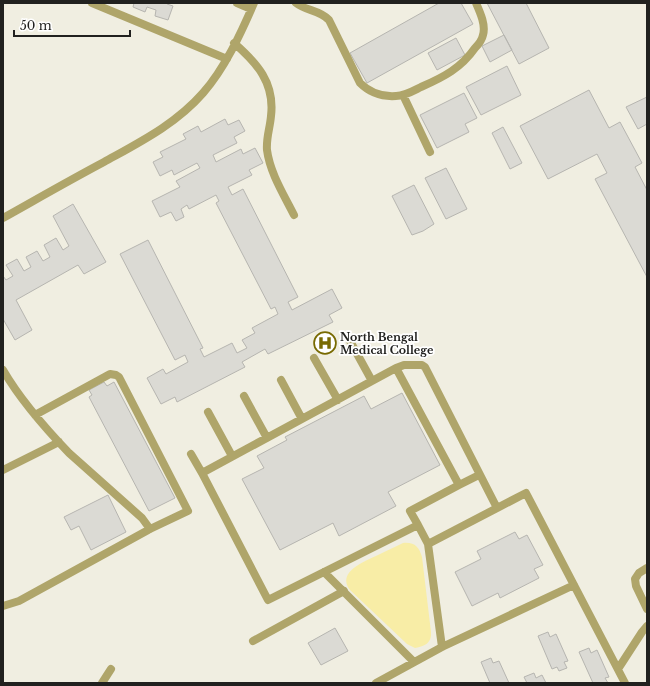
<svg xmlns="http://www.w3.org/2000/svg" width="650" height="686" viewBox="0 0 650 686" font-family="'Libre Baskerville',serif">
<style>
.built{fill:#f0eee1}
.green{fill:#f8eda6}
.building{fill:#dbdad4;stroke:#b6b5b0}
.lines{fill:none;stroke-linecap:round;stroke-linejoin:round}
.service{stroke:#afa56a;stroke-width:8}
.labels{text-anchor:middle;stroke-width:3.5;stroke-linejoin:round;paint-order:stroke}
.poi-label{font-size:11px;font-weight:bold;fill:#21211f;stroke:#fff;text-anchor:start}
</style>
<rect width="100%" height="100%" fill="#fcfbf5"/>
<path class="built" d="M 3,3 L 647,3 L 647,683 L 3,683 Z"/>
<path class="green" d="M 403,543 C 415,542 419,547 422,557 L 431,632 C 432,643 425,646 415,648 L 407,644 L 350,590 C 336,572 365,561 378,555 C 386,551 395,547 403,543 Z"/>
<path class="building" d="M 134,3 L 168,3 L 167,4 L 173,6 L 168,20 L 155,16 L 156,10 L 147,7 L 145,12 L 133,7 Z
M 439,3 L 461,3 L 473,24 L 367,83 L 350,53 Z
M 487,3 L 526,3 L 549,48 L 519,64 Z
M 504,35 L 512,50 L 490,62 L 482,46 Z
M 456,38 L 465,55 L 437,70 L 428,53 Z
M 507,66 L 521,95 L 481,115 L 466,87 Z
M 589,90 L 609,128 L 620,122 L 642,163 L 635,167 L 647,190 L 647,277 L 595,179 L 607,173 L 597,154 L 548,179 L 520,126 Z
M 464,93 L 477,118 L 465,124 L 469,132 L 437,148 L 420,115 Z
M 647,97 L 647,124 L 638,129 L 626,107 Z
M 225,119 L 228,125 L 239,120 L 245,131 L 234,137 L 237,143 L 213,155 L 216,162 L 241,149 L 243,154 L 255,148 L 263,163 L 249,170 L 252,175 L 228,187 L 232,195 L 243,189 L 298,297 L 288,302 L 292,310 L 332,289 L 342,308 L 329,315 L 333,322 L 268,354 L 265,349 L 242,362 L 245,367 L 177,402 L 175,397 L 161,404 L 147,378 L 163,369 L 166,374 L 188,362 L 185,355 L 175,360 L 120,254 L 148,240 L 203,348 L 200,349 L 204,357 L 232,343 L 237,353 L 247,348 L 242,340 L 255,333 L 252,328 L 278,314 L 275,307 L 271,309 L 216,203 L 219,201 L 216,195 L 189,209 L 187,205 L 181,209 L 184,217 L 176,221 L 171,212 L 160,217 L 152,201 L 180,187 L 176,181 L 200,168 L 197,163 L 174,175 L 172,170 L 160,176 L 153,162 L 163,157 L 160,152 L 186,139 L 183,134 L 198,126 L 201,132 Z
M 503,127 L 522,163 L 510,169 L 492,133 Z
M 446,168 L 467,209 L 446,219 L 425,178 Z
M 414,185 L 434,224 L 423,231 L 412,235 L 392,196 Z
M 73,204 L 106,262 L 84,274 L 78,265 L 16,300 L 32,330 L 15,340 L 3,319 L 3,276 L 6,280 L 13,276 L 6,265 L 17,259 L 24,271 L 31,267 L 26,257 L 37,251 L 43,261 L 50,257 L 44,245 L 56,238 L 63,250 L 69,246 L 53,216 Z
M 104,382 L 107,386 L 114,382 L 175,498 L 149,511 L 89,397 L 92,395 L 89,390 Z
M 402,393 L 440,465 L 388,492 L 396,506 L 339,536 L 333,523 L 280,550 L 242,479 L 264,468 L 257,456 L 287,440 L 285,437 L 364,396 L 371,409 Z
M 108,495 L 126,532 L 91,550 L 79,526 L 71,530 L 64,517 Z
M 515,532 L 519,539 L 527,535 L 543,565 L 534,569 L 539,578 L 500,598 L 498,593 L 472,606 L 455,572 L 481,559 L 477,551 Z
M 335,628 L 348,651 L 321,665 L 308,643 Z
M 548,632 L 550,637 L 556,634 L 568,661 L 564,662 L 567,668 L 559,671 L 557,667 L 552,669 L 538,636 Z
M 589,648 L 591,653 L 597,650 L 609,677 L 605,678 L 608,683 L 593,683 L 579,652 Z
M 491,658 L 493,663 L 499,661 L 509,683 L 490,683 L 481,662 Z
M 534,673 L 536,678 L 542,675 L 546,683 L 527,683 L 524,677 Z"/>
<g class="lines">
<path class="service" d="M 92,3 L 227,59
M 237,3 L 251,9
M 296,3 C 306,11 320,10 329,20 L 360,83 C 369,92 382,97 396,96 C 405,96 413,91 421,87 C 444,77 461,68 475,48 C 478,45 482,40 483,35 C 486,25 480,12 476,3
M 234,43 C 257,63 275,83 271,116 C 270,128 266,138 267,150 C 270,173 284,195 294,215
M 403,95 L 430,152
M 3,218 C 37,199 70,180 104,162 C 140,142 176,124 203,93 C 225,68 241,33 254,3
M 350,341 L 372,381
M 314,358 L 338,400
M 396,368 L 459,485 L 479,475
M 3,370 C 21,401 45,428 69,453 L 142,518 L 150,529
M 281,380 L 302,419
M 244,396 L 267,438
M 208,412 L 232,456
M 191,454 L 202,473 L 268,600 L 418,525 L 428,544
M 3,470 L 59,442
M 202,473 L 396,368 L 404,365 L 422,365 L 425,367 L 497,508
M 418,525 L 410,511 L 459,485
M 647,568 L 639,573 L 635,579 L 636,586 L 647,609
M 324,572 L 414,662
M 3,606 L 19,601 L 150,529 L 188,511 L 119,377 L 116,375 L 110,374 L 35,415
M 253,641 L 344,591
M 442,647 L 428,544 L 526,493 L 625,683
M 618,669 L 642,632 L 647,626
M 102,683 L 111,669
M 376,683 L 442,647 L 574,585"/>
</g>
<defs>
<g id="hospital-ring" transform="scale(1.15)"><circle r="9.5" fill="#fff" stroke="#786a02" stroke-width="1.5"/><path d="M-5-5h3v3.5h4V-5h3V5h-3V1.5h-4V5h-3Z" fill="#786a02"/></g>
</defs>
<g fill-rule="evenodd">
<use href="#hospital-ring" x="325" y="343"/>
</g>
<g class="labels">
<g class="poi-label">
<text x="340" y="341">North Bengal<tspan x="340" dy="13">Medical College</tspan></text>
</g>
</g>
<rect width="650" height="686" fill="none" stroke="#21211f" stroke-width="8"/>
<path d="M14 30v6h116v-6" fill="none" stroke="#21211f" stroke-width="2"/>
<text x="20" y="30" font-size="12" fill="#21211f" stroke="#ffffff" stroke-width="3" paint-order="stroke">50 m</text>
</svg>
